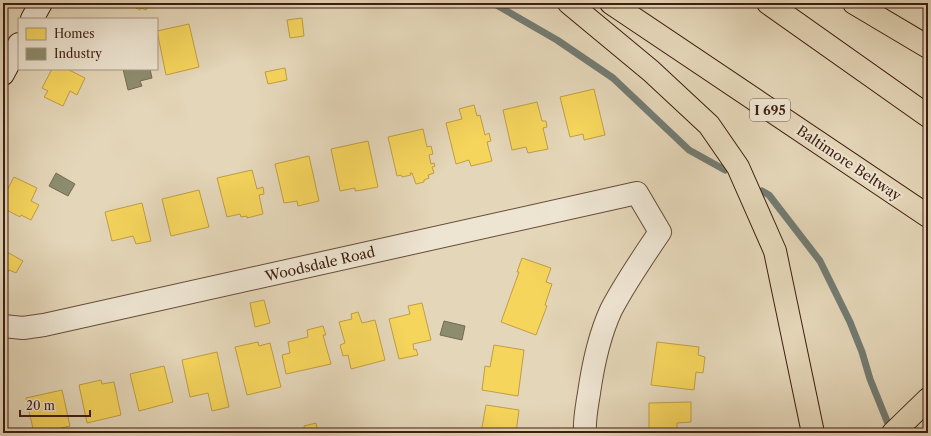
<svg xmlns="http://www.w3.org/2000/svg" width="931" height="436" viewBox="0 0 931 436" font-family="'Libre Caslon Text',serif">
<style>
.homes{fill:#f6d55c;stroke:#bf9e45}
.industry{fill:#8c8c6e;stroke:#756b52}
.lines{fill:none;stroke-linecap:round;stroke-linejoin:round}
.stream{stroke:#737b72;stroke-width:7}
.street-casing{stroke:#684b3a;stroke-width:24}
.secondary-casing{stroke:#3f1d10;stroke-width:24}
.highway-casing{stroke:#3f1d10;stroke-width:24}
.street{stroke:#ede4d1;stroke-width:22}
.secondary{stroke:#ede4d1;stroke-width:22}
.highway{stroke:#e4d6b8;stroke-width:22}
.labels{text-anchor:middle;stroke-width:4;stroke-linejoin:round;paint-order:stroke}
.shield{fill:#ede4d1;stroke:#73594a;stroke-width:1}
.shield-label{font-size:13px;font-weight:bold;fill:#3f1d10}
.street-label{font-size:14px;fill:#3f1d10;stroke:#ede4d1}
</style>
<rect width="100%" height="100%" fill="#e4d6b8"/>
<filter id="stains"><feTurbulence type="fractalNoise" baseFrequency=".005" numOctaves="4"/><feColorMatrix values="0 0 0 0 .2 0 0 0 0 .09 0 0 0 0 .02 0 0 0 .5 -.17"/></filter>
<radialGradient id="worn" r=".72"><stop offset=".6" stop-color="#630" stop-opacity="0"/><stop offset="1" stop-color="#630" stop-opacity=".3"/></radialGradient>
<path class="homes" d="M 127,3 L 150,3 L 146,10 L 141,8 L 140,10 Z
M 302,18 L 304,36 L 290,38 L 287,20 Z
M 189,24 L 199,67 L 166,75 L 157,31 Z
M 285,68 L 287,80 L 268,84 L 265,72 Z
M 52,69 L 67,69 L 85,78 L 77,95 L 70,91 L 63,106 L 44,97 L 48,91 L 42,88 Z
M 594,89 L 605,135 L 584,140 L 583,134 L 570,137 L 560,97 Z
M 537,102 L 542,121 L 546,121 L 547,127 L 543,128 L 548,149 L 528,153 L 526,147 L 512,150 L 503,110 Z
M 474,105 L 477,116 L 480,115 L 485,135 L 489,133 L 491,141 L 487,142 L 492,161 L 471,166 L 469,160 L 456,164 L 446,123 L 462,119 L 459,109 Z
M 423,129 L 427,147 L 431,146 L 433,154 L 429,155 L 431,164 L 434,163 L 435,166 L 432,167 L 434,173 L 428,175 L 429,178 L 424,180 L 424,182 L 416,184 L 412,173 L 410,173 L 411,175 L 402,177 L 401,175 L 397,176 L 388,137 Z
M 368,141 L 378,187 L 362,190 L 355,191 L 355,188 L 340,191 L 331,149 Z
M 309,156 L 319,201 L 298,206 L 297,201 L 284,203 L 275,164 Z
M 252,170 L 257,189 L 263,187 L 264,194 L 259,195 L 263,214 L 247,218 L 247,216 L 241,217 L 240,214 L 227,217 L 217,178 Z
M 14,177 L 37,188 L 31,201 L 39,205 L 31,220 L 21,215 L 20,217 L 3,208 L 3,198 Z
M 199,190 L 209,227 L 171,236 L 162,199 Z
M 142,203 L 151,241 L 136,244 L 133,236 L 112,241 L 105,212 Z
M 3,248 L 6,249 L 5,251 L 23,261 L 16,273 L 9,270 L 3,281 Z
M 522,258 L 551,268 L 546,282 L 552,284 L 545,305 L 547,306 L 536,335 L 501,322 L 519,272 L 517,272 Z
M 264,300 L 270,323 L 255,327 L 250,303 Z
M 422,303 L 431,340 L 413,344 L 414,350 L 416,349 L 418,355 L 399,359 L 389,319 L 410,314 L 408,306 Z
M 358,312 L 362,323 L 375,320 L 385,360 L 351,369 L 348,355 L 343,356 L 340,345 L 345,343 L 339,322 L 352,319 L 351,314 Z
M 323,326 L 326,335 L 323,335 L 331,364 L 286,374 L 282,355 L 290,353 L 288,342 L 308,337 L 307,330 Z
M 258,342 L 259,346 L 270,343 L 281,387 L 247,395 L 235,347 Z
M 657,342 L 699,347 L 698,355 L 705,357 L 703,373 L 696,372 L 694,390 L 651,385 Z
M 494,345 L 524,350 L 518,396 L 482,390 L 485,366 L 490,367 Z
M 217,352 L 229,407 L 212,411 L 208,393 L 190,397 L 182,360 Z
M 164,366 L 173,402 L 139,411 L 130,374 Z
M 101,380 L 102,384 L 114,382 L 121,415 L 87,423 L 79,385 Z
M 62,390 L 70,426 L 41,433 L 34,433 L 26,398 Z
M 691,402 L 691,422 L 677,423 L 677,433 L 649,433 L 649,403 Z
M 486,405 L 519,410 L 516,433 L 481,433 Z
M 316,423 L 318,433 L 305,433 L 304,426 Z"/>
<path class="industry" d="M 123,69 L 150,69 L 152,78 L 140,81 L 142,86 L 128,90 Z
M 56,173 L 75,184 L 68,196 L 49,186 Z
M 444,321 L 465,326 L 462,340 L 440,335 Z"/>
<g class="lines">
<path class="stream" d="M 493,3 L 557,40 L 613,78 L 689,150 L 725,170
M 762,191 L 769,195 L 820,261 L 850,322 L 862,352 L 870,379 L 891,431"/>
<g class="street-casing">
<path id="street" d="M 3,326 L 23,328 L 44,325 L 637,193 L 660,232 C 643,257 625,283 611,310 C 599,336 593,365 589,393 C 587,406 584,420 585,433"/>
</g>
<g class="secondary-casing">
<path id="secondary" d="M 32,19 L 41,3
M 3,74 L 19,44"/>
</g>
<g class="highway-casing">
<path id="highway" d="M 569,3 L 651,71 L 709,125 L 738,167 L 775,251 L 813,433
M 611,3 L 928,216
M 768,3 L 928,116
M 854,3 L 928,47
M 893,433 L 928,399"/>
</g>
<use href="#street" class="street"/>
<use href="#secondary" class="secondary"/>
<use href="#highway" class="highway"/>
</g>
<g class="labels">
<rect class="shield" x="750" y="99" width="40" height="22" rx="3"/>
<g class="shield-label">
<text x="770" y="115">I 695</text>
</g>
<g class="street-label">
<text transform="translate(849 163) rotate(34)" y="5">Baltimore Beltway</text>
<text transform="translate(320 264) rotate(-13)" y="5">Woodsdale Road</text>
</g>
</g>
<rect width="931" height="436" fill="none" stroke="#e4d6b8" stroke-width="16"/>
<rect x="4" y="4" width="923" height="428" fill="none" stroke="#3f1d10" stroke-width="2"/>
<rect x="8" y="8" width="915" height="420" fill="none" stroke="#3f1d10"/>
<rect x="18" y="18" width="140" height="52" fill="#ede4d1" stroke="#a79484"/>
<rect x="26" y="28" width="20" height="12" fill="#f6d55c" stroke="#a79484"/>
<text x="54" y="38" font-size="12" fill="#3f1d10">Homes</text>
<rect x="26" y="48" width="20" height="12" fill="#8c8c6e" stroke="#a79484"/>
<text x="54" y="58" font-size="12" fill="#3f1d10">Industry</text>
<path d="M20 410v6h70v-6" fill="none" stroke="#3f1d10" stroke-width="2"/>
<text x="26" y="410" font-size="12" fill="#3f1d10" stroke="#ede4d1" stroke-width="3" paint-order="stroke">20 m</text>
<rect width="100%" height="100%" filter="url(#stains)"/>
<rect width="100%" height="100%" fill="url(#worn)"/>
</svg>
